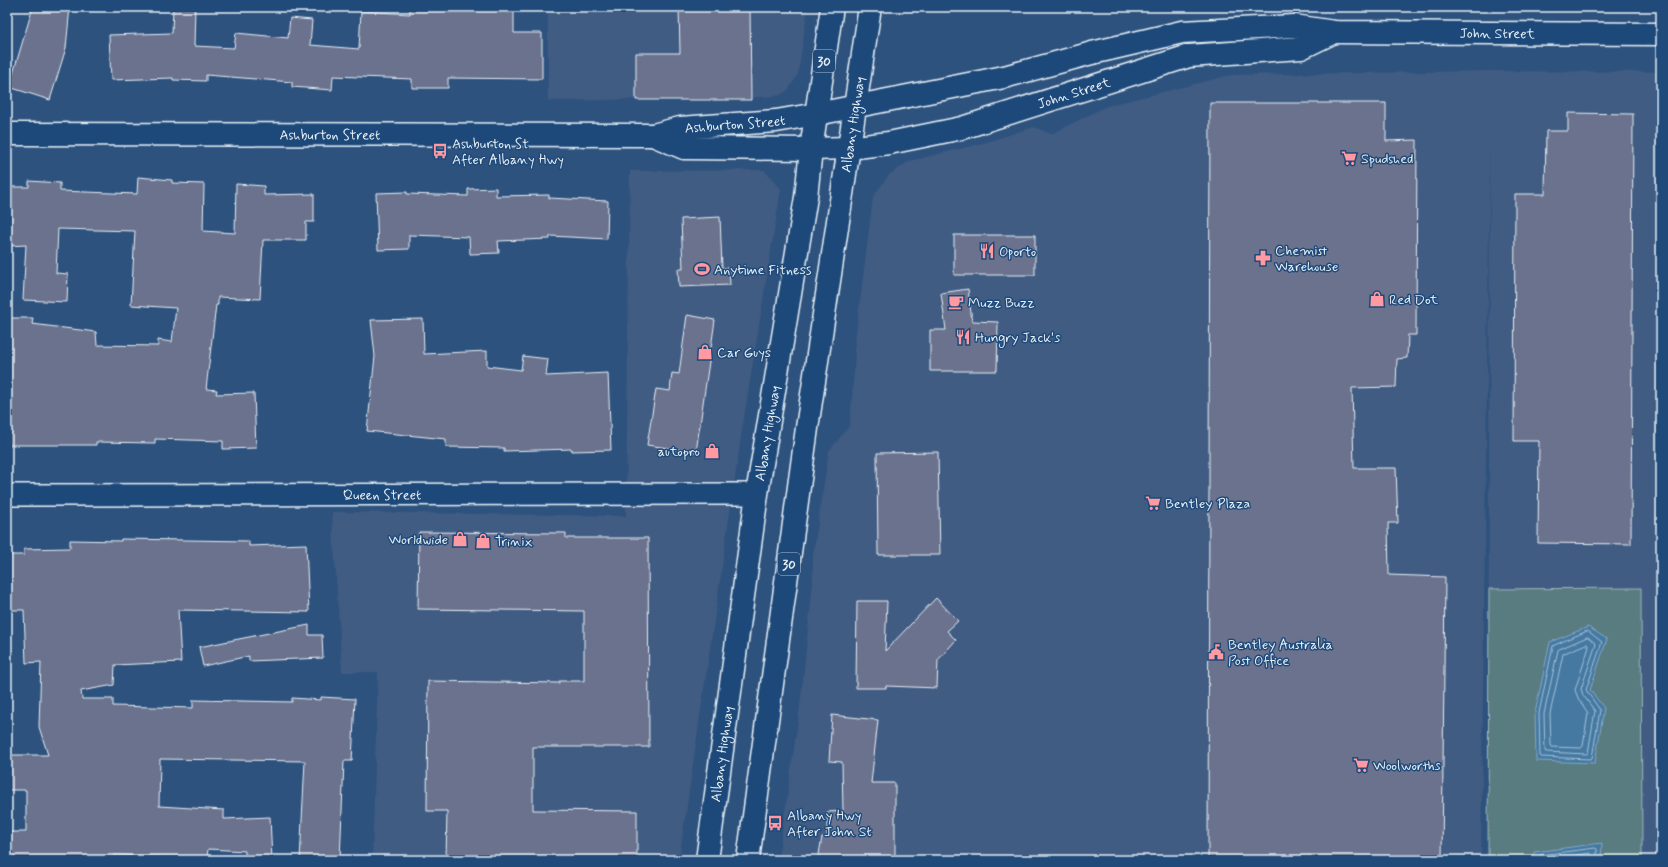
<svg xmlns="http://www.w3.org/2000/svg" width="1668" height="867" viewBox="0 0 1668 867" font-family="Mynerve,sans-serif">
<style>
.built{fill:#405c83}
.green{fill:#597b80;stroke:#a0b6bc}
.water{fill:#4479a2;stroke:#86a9c4}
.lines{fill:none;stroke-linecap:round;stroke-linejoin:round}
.shore{stroke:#a6c1d6;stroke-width:1}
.building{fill:#6b728e;stroke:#e8f1f8}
.minor-casing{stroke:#e8f1f8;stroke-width:24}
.tertiary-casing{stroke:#e8f1f8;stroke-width:25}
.secondary-casing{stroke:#e8f1f8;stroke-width:25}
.trunk-casing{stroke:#e8f1f8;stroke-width:25}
.minor{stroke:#1f4a7a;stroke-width:21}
.tertiary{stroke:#1f4a7a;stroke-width:22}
.secondary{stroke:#1f4a7a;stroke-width:22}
.trunk{stroke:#1f4a7a;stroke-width:22}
.labels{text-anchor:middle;stroke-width:3;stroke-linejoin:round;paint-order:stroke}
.shield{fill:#1f4a7a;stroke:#acbfd2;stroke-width:1}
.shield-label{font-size:13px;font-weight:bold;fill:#e8f1f8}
.street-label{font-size:14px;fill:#e8f1f8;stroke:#1f4a7a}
.poi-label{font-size:14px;fill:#e8f1f8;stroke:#1f4a7a;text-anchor:start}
</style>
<rect width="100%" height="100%" fill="#2e527e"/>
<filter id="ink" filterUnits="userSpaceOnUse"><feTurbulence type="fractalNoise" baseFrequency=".025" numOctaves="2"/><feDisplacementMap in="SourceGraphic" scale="8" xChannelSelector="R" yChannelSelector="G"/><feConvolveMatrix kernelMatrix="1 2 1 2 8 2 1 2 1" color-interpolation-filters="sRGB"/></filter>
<g filter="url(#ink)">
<path class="built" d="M 548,7 L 808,7 L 798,74 L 789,89 L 780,95 L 765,97 L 548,101 Z
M 1490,71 L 1661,72 L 1661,860 L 1488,860 L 1490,139 L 1481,860 L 778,860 L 800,707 L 813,583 L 813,555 L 829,451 L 850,425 L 855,356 L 854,350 L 873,197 L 889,175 L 910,161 L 984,143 L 1034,127 L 1051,134 L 1107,106 L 1231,75 Z
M 764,170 L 781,189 L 742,430 L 679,860 L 372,860 L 378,672 L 342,672 L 332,512 L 626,516 L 630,171 Z"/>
<path class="green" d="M 1641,588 L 1642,860 L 1488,860 L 1489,589 Z"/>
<path class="water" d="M 1588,627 L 1607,639 L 1590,690 L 1604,708 L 1595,763 L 1536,761 L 1535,713 L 1550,642 Z
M 1602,843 L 1601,860 L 1534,860 L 1534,852 Z"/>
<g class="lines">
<path class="shore" d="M 1588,631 L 1602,642 L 1586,690 L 1600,710 L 1592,758 L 1590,759 L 1541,757 L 1540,755 L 1539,713 L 1553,646 Z
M 1588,637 L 1596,644 L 1581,689 L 1583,695 L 1595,711 L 1588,753 L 1586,754 L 1546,752 L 1545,751 L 1544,714 L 1558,650 Z
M 1587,644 L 1589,647 L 1575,690 L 1578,698 L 1588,713 L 1583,746 L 1581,748 L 1552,747 L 1551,745 L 1550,714 L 1563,654 Z
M 1538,860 L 1540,855 L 1595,848 L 1597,849 L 1597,860
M 1544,860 L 1590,853 L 1592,855 L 1592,860"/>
</g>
<path class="building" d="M 33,7 L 70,7 L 66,48 L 50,100 L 9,87 Z
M 173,7 L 195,7 L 194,46 L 234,48 L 236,33 L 288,38 L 290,18 L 312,20 L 310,45 L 359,49 L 361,11 L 410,14 L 410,7 L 514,7 L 514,33 L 542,33 L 542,79 L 448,78 L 448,88 L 412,88 L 412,79 L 333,76 L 332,90 L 292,87 L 292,82 L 206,75 L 206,81 L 173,80 L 173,78 L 111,80 L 109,35 L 172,33 Z
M 679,7 L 750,7 L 751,100 L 636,100 L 636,53 L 680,53 Z
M 1210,103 L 1386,103 L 1386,141 L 1417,140 L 1416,335 L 1408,335 L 1407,358 L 1397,359 L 1396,387 L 1352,388 L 1354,468 L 1396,468 L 1398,523 L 1388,523 L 1389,575 L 1445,577 L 1442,860 L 1208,860 Z
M 1568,113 L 1633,114 L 1631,544 L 1538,543 L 1539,441 L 1514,441 L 1515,194 L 1545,194 L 1546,131 L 1568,131 Z
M 138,177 L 172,180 L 172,183 L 204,184 L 203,231 L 235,233 L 236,184 L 264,186 L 264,195 L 314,194 L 314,222 L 306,222 L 306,240 L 263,240 L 260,299 L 218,297 L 218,305 L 216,305 L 206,389 L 217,390 L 216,394 L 254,393 L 256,448 L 223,449 L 223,441 L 155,439 L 155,443 L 96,442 L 96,445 L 7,445 L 7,318 L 33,318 L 32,324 L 96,332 L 97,345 L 158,346 L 158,340 L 172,342 L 176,308 L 131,305 L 135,231 L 58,229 L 56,273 L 68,274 L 67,302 L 23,300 L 26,245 L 7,246 L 7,187 L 29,187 L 29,181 L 60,183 L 60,191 L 137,194 Z
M 496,188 L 496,196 L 549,195 L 549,198 L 608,201 L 607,239 L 550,236 L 550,239 L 498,241 L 499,253 L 470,254 L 469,237 L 409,235 L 409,249 L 378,250 L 376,193 L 407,192 L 407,194 L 468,196 L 468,189 Z
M 720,217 L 722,268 L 729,268 L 730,285 L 679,287 L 678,269 L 683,269 L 681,219 Z
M 954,235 L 1035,235 L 1035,275 L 954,275 Z
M 968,289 L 972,321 L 998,322 L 997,371 L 930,371 L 930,330 L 946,330 L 941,293 Z
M 687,315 L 715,320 L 696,452 L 647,445 L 656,389 L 670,391 L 672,373 L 679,374 Z
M 423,319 L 424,354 L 487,351 L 487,366 L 521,370 L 523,356 L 548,359 L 546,376 L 608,373 L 611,450 L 572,451 L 572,449 L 504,451 L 504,448 L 446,447 L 446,439 L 367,431 L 375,356 L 371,320 Z
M 938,452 L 940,555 L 878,555 L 877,453 Z
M 419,532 L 566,533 L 566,538 L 648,538 L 649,747 L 533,747 L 533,810 L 637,811 L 637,860 L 446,860 L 447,811 L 427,811 L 428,681 L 559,683 L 559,681 L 584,681 L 584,611 L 418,609 Z
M 121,539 L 249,541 L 249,546 L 306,544 L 309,612 L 178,610 L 181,662 L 115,665 L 114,685 L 81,691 L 82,699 L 113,699 L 113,706 L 193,708 L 193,700 L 292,702 L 292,698 L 321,700 L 321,697 L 355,699 L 352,761 L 344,761 L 340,860 L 300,860 L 305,761 L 160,759 L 159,806 L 224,810 L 224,819 L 270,817 L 272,860 L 245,860 L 245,851 L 208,849 L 207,858 L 114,855 L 114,860 L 7,860 L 7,832 L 26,832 L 26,790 L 7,790 L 7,755 L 48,755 L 39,727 L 41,662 L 26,663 L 24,610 L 7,610 L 7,555 L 24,555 L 24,549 L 70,548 L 70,540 L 121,541 Z
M 936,598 L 958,621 L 947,631 L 956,640 L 938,660 L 937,688 L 886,686 L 886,688 L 856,688 L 857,601 L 887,601 L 885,651 Z
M 309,625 L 309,635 L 322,635 L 323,658 L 249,661 L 249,656 L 203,666 L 199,647 Z
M 832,715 L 878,720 L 871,783 L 895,783 L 895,860 L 818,860 L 822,837 L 827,837 L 827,812 L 843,811 L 842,762 L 829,761 Z"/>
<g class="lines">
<g class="minor-casing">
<g id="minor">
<path id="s1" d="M 7,495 L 757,494"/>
</g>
</g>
<g class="tertiary-casing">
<g id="tertiary">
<path id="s2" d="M 7,134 L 653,135 L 680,128 L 776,121 L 817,114"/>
<path d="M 653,135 L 684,148 L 811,149"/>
</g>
</g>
<g class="secondary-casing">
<g id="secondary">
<path id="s3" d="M 817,114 L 1004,77 L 1092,53 L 1182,32 L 1294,26 L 1334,32 L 1661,34"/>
<path id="s4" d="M 811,149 L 849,148 L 889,143 L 962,128 L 1189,56 L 1301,48 L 1334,32"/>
</g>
</g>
<g class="trunk-casing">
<g id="trunk">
<path id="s5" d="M 707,860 L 757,494 L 806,197 L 811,149 L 832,7"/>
<path id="s6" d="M 748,860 L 807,428 L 870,7"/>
</g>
</g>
<use href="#minor" class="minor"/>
<use href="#tertiary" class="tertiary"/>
<use href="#secondary" class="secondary"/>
<use href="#trunk" class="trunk"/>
</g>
</g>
<defs>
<g id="bus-bare" transform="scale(1.2)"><path d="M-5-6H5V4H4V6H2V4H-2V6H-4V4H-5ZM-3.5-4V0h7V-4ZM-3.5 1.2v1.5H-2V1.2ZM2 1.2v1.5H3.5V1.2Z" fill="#ff9aa2" stroke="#1f4a7a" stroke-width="2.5" paint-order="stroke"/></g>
<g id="supermarket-bare" transform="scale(1.2)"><path d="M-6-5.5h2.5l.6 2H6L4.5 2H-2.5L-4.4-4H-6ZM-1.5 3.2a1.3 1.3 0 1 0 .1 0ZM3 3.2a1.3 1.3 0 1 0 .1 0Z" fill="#ff9aa2" stroke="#1f4a7a" stroke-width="2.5" paint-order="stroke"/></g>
<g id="restaurant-bare" transform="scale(1.2)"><path d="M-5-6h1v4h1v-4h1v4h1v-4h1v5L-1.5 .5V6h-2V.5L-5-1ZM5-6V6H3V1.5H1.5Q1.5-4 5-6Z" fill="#ff9aa2" stroke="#1f4a7a" stroke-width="2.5" paint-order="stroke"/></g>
<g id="pharmacy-bare" transform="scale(1.2)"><path d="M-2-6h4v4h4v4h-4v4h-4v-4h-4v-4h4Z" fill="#ff9aa2" stroke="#1f4a7a" stroke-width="2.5" paint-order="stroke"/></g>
<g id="stadium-bare" transform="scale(1.2)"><path d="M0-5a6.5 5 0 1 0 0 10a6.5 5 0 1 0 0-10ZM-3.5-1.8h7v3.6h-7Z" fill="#ff9aa2" stroke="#1f4a7a" stroke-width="2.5" paint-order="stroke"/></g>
<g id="shop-bare" transform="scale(1.2)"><path d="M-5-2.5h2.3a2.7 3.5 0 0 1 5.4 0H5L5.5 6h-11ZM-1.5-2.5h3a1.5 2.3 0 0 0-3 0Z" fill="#ff9aa2" stroke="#1f4a7a" stroke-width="2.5" paint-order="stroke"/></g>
<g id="cafe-bare" transform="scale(1.2)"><path d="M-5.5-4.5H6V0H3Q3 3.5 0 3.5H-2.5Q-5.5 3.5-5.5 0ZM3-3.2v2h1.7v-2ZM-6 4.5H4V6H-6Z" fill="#ff9aa2" stroke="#1f4a7a" stroke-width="2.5" paint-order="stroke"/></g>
<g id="civic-bare" transform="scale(1.2)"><path d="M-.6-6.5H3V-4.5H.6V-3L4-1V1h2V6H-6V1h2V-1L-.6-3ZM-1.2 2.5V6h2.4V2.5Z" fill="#ff9aa2" stroke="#1f4a7a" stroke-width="2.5" paint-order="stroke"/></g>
</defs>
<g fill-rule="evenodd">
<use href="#bus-bare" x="440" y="151"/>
<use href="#supermarket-bare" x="1349" y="158"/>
<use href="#restaurant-bare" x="987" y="251"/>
<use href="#pharmacy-bare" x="1263" y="258"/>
<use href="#stadium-bare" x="702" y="269"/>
<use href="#shop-bare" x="1377" y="299"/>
<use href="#cafe-bare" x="956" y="302"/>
<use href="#restaurant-bare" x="963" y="337"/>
<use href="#shop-bare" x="705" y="352"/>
<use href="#shop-bare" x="712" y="451"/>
<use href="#supermarket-bare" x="1153" y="503"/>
<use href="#shop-bare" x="460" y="539"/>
<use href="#shop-bare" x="483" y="541"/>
<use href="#civic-bare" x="1216" y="652"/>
<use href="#supermarket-bare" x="1361" y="765"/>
<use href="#bus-bare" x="775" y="823"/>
</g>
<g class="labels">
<g class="shield">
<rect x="813" y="50" width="22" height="22" rx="3"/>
<rect x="778" y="553" width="22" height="22" rx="3"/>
</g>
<g class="shield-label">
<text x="824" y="66">30</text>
<text x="789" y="569">30</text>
</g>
<g class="street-label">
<text dy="5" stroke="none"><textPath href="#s3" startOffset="690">John Street</textPath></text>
<text dy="5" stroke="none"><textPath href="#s4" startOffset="270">John Street</textPath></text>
<text dy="5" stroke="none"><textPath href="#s2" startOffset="729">Ashburton Street</textPath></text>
<text dy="5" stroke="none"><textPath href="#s6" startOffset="743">Albany Highway</textPath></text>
<text dy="5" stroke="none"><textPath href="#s2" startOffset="323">Ashburton Street</textPath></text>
<text dy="5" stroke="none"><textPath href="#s5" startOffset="431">Albany Highway</textPath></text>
<text dy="5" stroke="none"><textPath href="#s1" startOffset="375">Queen Street</textPath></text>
<text dy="5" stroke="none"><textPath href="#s5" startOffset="107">Albany Highway</textPath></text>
</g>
<g class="poi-label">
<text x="452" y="148">Ashburton St<tspan x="452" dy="16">After Albany Hwy</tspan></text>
<text x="1361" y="163">Spudshed</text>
<text x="1275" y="255">Chemist<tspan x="1275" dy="16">Warehouse</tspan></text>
<text x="999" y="256">Oporto</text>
<text x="714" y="274">Anytime Fitness</text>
<text x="1389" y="304">Red Dot</text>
<text x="968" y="307">Muzz Buzz</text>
<text x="975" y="342">Hungry Jack's</text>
<text x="717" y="357">Car Guys</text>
<text x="700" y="456" text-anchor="end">autopro</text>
<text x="1165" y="508">Bentley Plaza</text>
<text x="448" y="544" text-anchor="end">Worldwide</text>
<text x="495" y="546">Trinix</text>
<text x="1228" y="649">Bentley Australia<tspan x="1228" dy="16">Post Office</tspan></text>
<text x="1373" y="770">Woolworths</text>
<text x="787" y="820">Albany Hwy<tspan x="787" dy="16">After John St</tspan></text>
</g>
</g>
<rect width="1668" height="867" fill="none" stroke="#1f4a7a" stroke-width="24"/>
<rect x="12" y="12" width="1644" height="843" fill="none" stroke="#e8f1f8" stroke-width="1.5" filter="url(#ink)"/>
</svg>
